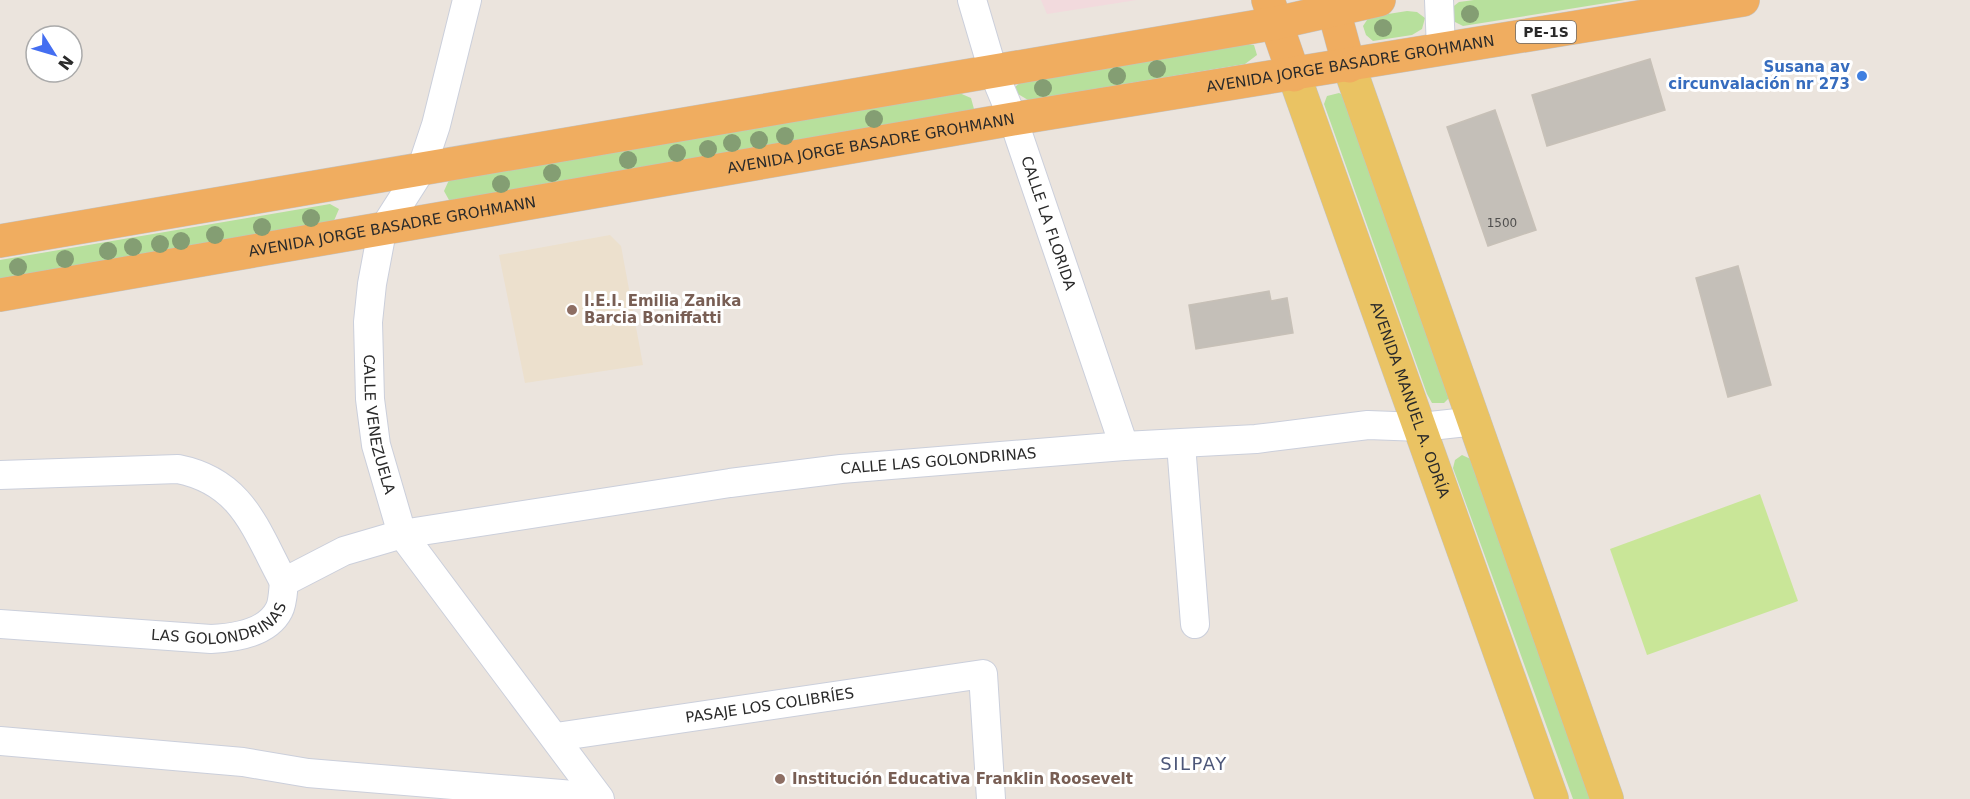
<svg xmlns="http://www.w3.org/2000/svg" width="1970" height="799" viewBox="0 0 1970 799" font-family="'DejaVu Sans',sans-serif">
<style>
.education{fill:#ece0cd}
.medical{fill:#f2dadd}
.green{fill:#b7e09c}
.pitch{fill:#c9e698}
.building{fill:#c4bfb8;stroke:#c7c0b7;stroke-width:1.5}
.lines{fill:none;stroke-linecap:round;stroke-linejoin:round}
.minor-casing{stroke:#cbcfdb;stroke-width:30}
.primary-casing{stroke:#c3c3c3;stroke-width:34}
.trunk-casing{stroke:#c3c3c3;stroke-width:34}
.minor{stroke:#fff;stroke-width:28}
.primary{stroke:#eac363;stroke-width:33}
.trunk{stroke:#f0ad60;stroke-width:33}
.tree{fill:#849e73}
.shop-dot{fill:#3f7fe0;stroke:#fff;stroke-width:2}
.education-dot{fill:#8d6e63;stroke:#fff;stroke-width:2}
.labels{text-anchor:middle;stroke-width:6;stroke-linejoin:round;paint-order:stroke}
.number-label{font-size:12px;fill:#504f4e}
.shield{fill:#fff;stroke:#6a6a6a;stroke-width:1.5}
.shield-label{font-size:14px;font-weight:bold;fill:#2a2a2a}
.street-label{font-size:15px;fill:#2a2a2a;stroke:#fff}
.shop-label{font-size:15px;font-weight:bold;fill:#366cbe;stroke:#fff;text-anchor:end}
.education-label{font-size:15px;font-weight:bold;fill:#785e54;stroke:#fff;text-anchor:start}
.quarter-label{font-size:18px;letter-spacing:1.5px;fill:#4d5779;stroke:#fff}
</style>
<rect width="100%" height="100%" fill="#ebe4dd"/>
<path class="education" d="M 610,235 L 621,246 L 643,365 L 525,383 L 499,255 Z"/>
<path class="medical" d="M 1041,0 L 1137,0 L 1047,14 Z"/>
<path class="green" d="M 1474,0 L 1625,0 L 1463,26 L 1453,21 L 1450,9 L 1459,2 Z
M 1407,11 L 1417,12 L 1425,18 L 1422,29 L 1412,35 L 1373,41 L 1366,35 L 1363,26 L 1369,17 Z
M 1245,44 L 1254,45 L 1257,55 L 1245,64 L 1028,100 L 1018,94 L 1015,87 L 1022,81 Z
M 957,92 L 971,98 L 974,109 L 964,115 L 462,201 L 449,200 L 444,191 L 449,180 Z
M 1339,93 L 1346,96 L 1451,396 L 1444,403 L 1432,403 L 1427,394 L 1324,104 L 1327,96 Z
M 330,204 L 339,209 L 333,223 L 0,282 L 0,260 Z
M 1462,455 L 1475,461 L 1597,799 L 1573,799 L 1453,468 L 1455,460 Z"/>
<path class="pitch" d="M 1760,494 L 1798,601 L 1647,655 L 1610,549 Z"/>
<path class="building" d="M 1650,59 L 1665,110 L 1547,146 L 1532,95 Z
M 1495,110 L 1536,230 L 1488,246 L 1447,127 Z
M 1738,266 L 1771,385 L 1728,397 L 1696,278 Z
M 1269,291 L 1271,301 L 1287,298 L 1293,333 L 1196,349 L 1189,305 Z"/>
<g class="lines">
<g class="minor-casing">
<g id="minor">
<path id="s1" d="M 467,0 L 436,125 L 421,170 L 382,231 L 372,284 L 368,322 L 370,399 L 376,445 L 402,534 L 600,799"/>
<path id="s2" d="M 972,0 L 993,71 L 1013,119 L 1124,446"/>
<path d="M 1439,0 L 1441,49"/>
<path d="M 1181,444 L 1195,624"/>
<path d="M 0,475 L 178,469 C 243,482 255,529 284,582"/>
<path id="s3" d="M 0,624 L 211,639 C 233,638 267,634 279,610 C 283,603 283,590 284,582 L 344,551 L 402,534 L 730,483 L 841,469 L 1124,446 L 1256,439 L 1368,425 L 1421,427 L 1476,421"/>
<path id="s4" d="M 556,737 L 983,674 L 991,799"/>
<path d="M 0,741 L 243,762 L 308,773 L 598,797"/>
</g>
</g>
<g class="primary-casing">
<g id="primary">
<path d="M 1349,66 L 1607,799"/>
<path id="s5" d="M 1294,75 L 1552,799"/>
</g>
</g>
<g class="trunk-casing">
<g id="trunk">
<path d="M 1268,0 L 1294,75"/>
<path d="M 1331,0 L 1349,66"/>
<path d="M 0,241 L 1276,23 L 1379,0"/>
<path id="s6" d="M 0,295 L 1013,119 L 1743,0"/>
</g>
</g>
<use href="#minor" class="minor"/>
<use href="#primary" class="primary"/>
<use href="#trunk" class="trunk"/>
</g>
<g class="tree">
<circle cx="1470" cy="14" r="9"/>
<circle cx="1383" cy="28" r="9"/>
<circle cx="1157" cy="69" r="9"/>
<circle cx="1117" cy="76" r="9"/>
<circle cx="1043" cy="88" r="9"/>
<circle cx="874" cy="119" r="9"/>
<circle cx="785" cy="136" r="9"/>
<circle cx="759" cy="140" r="9"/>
<circle cx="732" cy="143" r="9"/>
<circle cx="708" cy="149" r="9"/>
<circle cx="677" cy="153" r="9"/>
<circle cx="628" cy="160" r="9"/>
<circle cx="552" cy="173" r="9"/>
<circle cx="501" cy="184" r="9"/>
<circle cx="311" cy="218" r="9"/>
<circle cx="262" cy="227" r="9"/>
<circle cx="215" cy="235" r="9"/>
<circle cx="181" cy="241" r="9"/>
<circle cx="160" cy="244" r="9"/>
<circle cx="133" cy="247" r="9"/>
<circle cx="108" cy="251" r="9"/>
<circle cx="65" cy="259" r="9"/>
<circle cx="18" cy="267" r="9"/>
</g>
<circle class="shop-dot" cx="1862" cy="76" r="6"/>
<g class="education-dot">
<circle cx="572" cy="310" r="6"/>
<circle cx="780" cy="779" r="6"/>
</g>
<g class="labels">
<g class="number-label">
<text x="1502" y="227">1500</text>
</g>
<rect class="shield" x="1516" y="21" width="60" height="22" rx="4.5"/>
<g class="shield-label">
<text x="1546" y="37">PE-1S</text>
</g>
<g class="street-label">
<text dy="5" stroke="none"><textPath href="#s6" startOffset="1370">AVENIDA JORGE BASADRE GROHMANN</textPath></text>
<text dy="5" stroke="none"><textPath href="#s6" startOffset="884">AVENIDA JORGE BASADRE GROHMANN</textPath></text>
<text dy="5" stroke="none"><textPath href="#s2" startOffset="236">CALLE LA FLORIDA</textPath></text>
<text dy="5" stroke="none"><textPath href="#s6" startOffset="398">AVENIDA JORGE BASADRE GROHMANN</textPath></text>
<text dy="5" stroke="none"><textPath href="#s5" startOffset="345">AVENIDA MANUEL A. ODRÍA</textPath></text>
<text dy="5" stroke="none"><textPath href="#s1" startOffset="444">CALLE VENEZUELA</textPath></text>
<text dy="5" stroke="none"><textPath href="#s3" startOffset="987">CALLE LAS GOLONDRINAS</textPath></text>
<text dy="5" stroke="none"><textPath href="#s3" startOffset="224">LAS GOLONDRINAS</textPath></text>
<text dy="5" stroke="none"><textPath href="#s4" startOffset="216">PASAJE LOS COLIBRÍES</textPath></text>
</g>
<g class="shop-label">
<text x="1850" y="72">Susana av<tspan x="1850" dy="17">circunvalación nr 273</tspan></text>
</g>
<g class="education-label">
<text x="584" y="306">I.E.I. Emilia Zanika<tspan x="584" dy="17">Barcia Boniffatti</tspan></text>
<text x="792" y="784">Institución Educativa Franklin Roosevelt</text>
</g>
<g class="quarter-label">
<text x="1194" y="770">SILPAY</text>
</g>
</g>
<g transform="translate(54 54) rotate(127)"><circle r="28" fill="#ffffff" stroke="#aaaaaa" stroke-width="1.5"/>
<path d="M0-4.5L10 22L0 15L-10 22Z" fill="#446ef1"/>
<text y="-9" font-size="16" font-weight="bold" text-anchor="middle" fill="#2a2a2a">N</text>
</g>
</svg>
